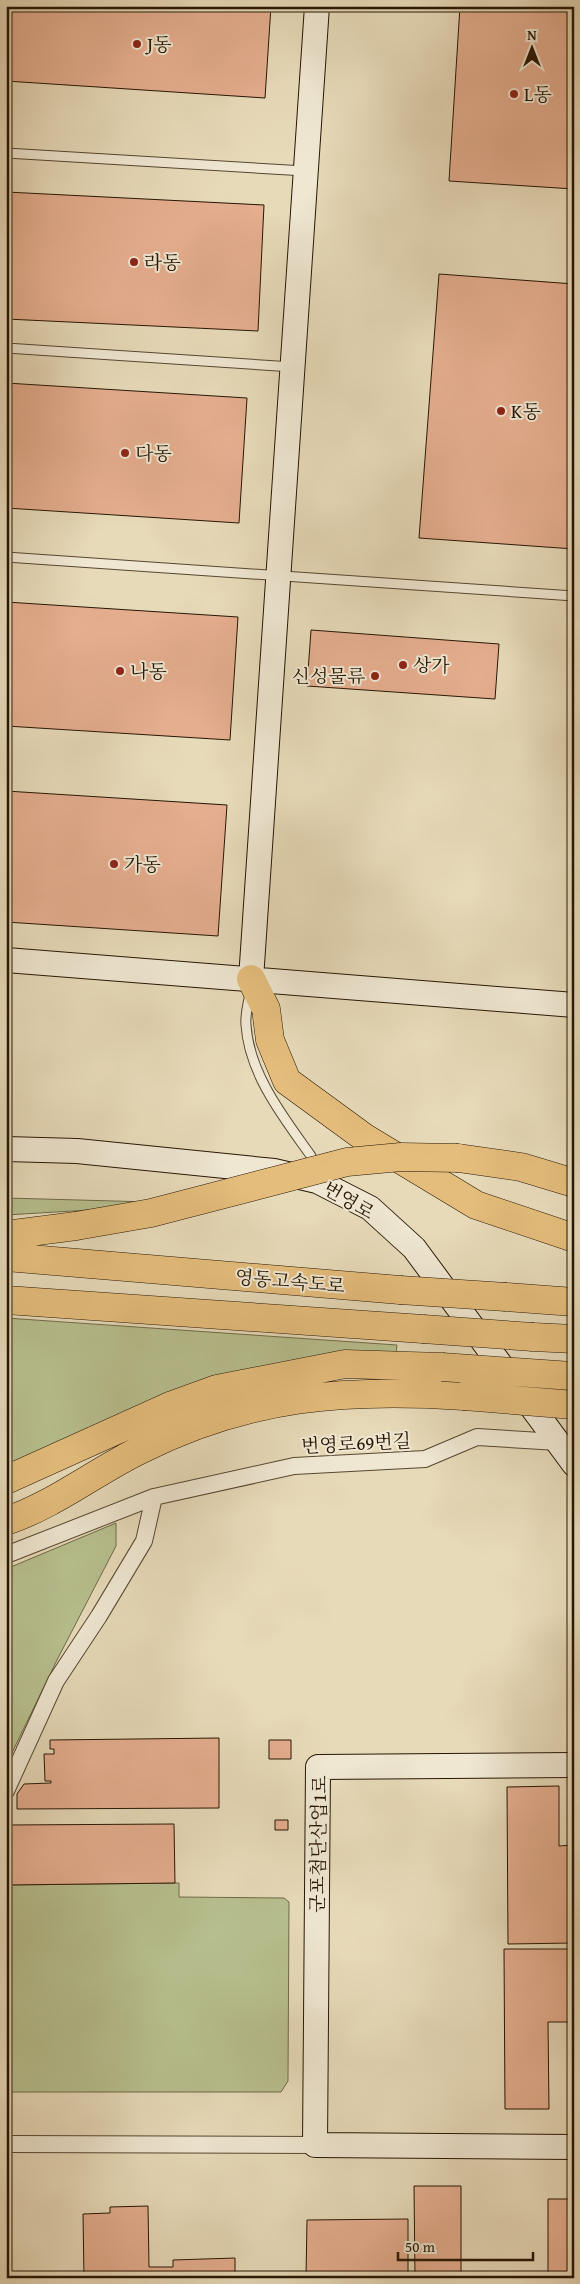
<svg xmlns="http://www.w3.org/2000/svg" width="580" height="2284" viewBox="0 0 580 2284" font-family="'Gentium Book Plus','Noto Serif KR',serif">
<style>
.green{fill:#b7bf8e;stroke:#6f6a49}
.building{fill:#e5ae8f;stroke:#271604}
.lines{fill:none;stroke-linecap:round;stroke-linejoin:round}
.lane-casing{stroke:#574731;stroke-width:11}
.street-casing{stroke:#574731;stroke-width:18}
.secondary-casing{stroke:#271604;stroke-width:26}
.highway-casing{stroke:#271604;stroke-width:29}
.lane{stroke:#efe7d2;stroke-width:9}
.street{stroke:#efe7d2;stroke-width:16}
.secondary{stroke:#efe7d2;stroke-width:24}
.highway{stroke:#e4bd7c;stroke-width:28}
.highway-bridge-casing{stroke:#271604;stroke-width:29;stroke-linecap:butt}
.highway-bridge{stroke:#e4bd7c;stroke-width:28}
.poi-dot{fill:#8f2418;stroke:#efe7d2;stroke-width:2}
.labels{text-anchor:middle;stroke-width:4;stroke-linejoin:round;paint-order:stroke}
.poi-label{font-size:19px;fill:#271604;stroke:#efe7d2;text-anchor:start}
.street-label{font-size:19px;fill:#271604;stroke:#efe7d2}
</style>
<rect width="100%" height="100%" fill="#e7dab9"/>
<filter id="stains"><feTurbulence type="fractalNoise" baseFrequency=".004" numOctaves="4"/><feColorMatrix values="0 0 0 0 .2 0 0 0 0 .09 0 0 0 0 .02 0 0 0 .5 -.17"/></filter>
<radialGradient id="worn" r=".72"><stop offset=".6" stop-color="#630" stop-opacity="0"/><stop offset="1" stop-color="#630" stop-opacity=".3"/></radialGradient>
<path class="green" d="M 6,1198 L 151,1202 L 89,1210 L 6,1215 Z
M 6,1318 L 397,1345 L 396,1353 L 329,1357 L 6,1466 Z
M 116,1523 L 116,1546 L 58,1658 L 6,1765 L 6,1569 Z
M 175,1883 L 179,1883 L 179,1897 L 284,1898 L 289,1902 L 288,2081 L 281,2092 L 6,2092 L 6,1885 Z"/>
<path class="building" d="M 6,6 L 271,6 L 265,98 L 6,81 Z
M 460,6 L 574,6 L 574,189 L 449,181 Z
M 6,192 L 264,205 L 258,331 L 6,319 Z
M 439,274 L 574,284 L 574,549 L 419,538 Z
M 6,383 L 247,398 L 239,523 L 6,508 Z
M 6,602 L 238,617 L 230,740 L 6,726 Z
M 311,630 L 499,644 L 495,699 L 307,686 Z
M 6,791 L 227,805 L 218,936 L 6,922 Z
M 219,1738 L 219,1808 L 17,1809 L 17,1794 L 24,1784 L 51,1783 L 51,1781 L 45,1781 L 44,1754 L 54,1754 L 54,1749 L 50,1749 L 50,1740 Z
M 269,1740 L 291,1740 L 291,1759 L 269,1759 Z
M 559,1786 L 559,1846 L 574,1845 L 574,1943 L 508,1944 L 507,1787 Z
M 275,1820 L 288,1820 L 288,1830 L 275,1830 Z
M 174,1824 L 175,1883 L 6,1885 L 6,1825 Z
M 504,1949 L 574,1949 L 574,2022 L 548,2022 L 549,2109 L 505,2109 Z
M 414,2186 L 461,2186 L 461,2278 L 415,2278 Z
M 548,2199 L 574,2199 L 574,2278 L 548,2278 Z
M 148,2206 L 149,2267 L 173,2267 L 173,2260 L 235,2258 L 235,2278 L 84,2278 L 83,2214 L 110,2213 L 110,2207 Z
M 408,2219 L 408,2278 L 306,2278 L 307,2220 Z"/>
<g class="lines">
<g class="lane-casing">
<path id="lane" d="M 6,153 L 305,171
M 6,348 L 293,367
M 6,557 L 574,596
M 250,994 C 248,1004 245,1015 246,1025 C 249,1074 284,1118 311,1156 L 314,1169"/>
</g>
<g class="street-casing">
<path id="street" d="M 6,1555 L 154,1497 L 294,1466 L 425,1459 L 477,1437 L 558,1442
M 6,1791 L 56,1681 L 99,1616 L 144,1541 L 154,1497
M 6,2144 L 315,2145"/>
</g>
<g class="secondary-casing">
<path id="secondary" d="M 6,960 L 574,1005
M 251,979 L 317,6
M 6,1149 L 77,1151 L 274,1171 L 317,1181 L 370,1208 L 414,1248 L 574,1464
M 574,1765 L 318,1767 L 315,2145 L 574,2147"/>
</g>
<g class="highway-casing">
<path id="highway" d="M 251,979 L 266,1009 L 270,1040 L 287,1081 L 365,1138 L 476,1205 L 574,1238
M 458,1158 L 521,1167 L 574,1183
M 6,1235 L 76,1226
M 6,1257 L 400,1290
M 506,1297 L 574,1302
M 6,1300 L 423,1329
M 533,1337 L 574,1339
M 6,1480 L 170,1406 L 217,1389 L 345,1364 L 442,1367
M 6,1521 C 54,1505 95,1472 140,1450 C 247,1396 346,1388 464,1396"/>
</g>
<use href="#lane" class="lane"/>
<use href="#street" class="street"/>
<use href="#secondary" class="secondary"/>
<use href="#highway" class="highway"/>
<g class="highway-bridge-casing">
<path id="highway-bridge" d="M 76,1226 L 151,1213 L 347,1162 L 401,1157 L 458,1158
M 400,1290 L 506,1297
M 423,1329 L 533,1337
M 442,1367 L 572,1376
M 464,1396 L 574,1405"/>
</g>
<use href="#highway-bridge" class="highway-bridge"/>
</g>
<g class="poi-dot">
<circle cx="137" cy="44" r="5"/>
<circle cx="514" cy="94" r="5"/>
<circle cx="134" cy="262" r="5"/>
<circle cx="501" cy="411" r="5"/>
<circle cx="125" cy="453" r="5"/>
<circle cx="403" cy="665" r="5"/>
<circle cx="120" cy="671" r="5"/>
<circle cx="375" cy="676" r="5"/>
<circle cx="114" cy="864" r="5"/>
</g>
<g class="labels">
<g class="poi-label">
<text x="147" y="51">J동</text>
<text x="524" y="101">L동</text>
<text x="144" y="269">라동</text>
<text x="511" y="418">K동</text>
<text x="135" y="460">다동</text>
<text x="413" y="672">상가</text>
<text x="130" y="678">나동</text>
<text x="365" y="683" text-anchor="end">신성물류</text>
<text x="124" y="871">가동</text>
</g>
<g class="street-label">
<text transform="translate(349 1200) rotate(30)" y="7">번영로</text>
<text transform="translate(290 1281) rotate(5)" y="7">영동고속도로</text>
<text transform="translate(356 1443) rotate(-3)" y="7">번영로69번길</text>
<text transform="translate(318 1844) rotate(-89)" y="7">군포첨단산업1로</text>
</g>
</g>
<rect width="580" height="2284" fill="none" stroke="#e7dab9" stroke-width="25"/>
<rect x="8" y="8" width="565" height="2269" fill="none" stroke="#271604" stroke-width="2.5"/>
<rect x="12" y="12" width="555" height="2259" fill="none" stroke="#271604"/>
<g transform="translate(532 48)" stroke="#efe7d2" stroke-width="4" paint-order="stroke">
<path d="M0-4L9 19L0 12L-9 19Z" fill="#271604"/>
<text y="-8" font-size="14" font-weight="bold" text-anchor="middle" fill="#271604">N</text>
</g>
<path d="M398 2252v8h135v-8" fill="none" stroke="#271604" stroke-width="2.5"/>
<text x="405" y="2252" font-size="15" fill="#271604" stroke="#efe7d2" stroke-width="4" paint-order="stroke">50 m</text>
<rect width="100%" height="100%" filter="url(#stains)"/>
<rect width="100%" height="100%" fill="url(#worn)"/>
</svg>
